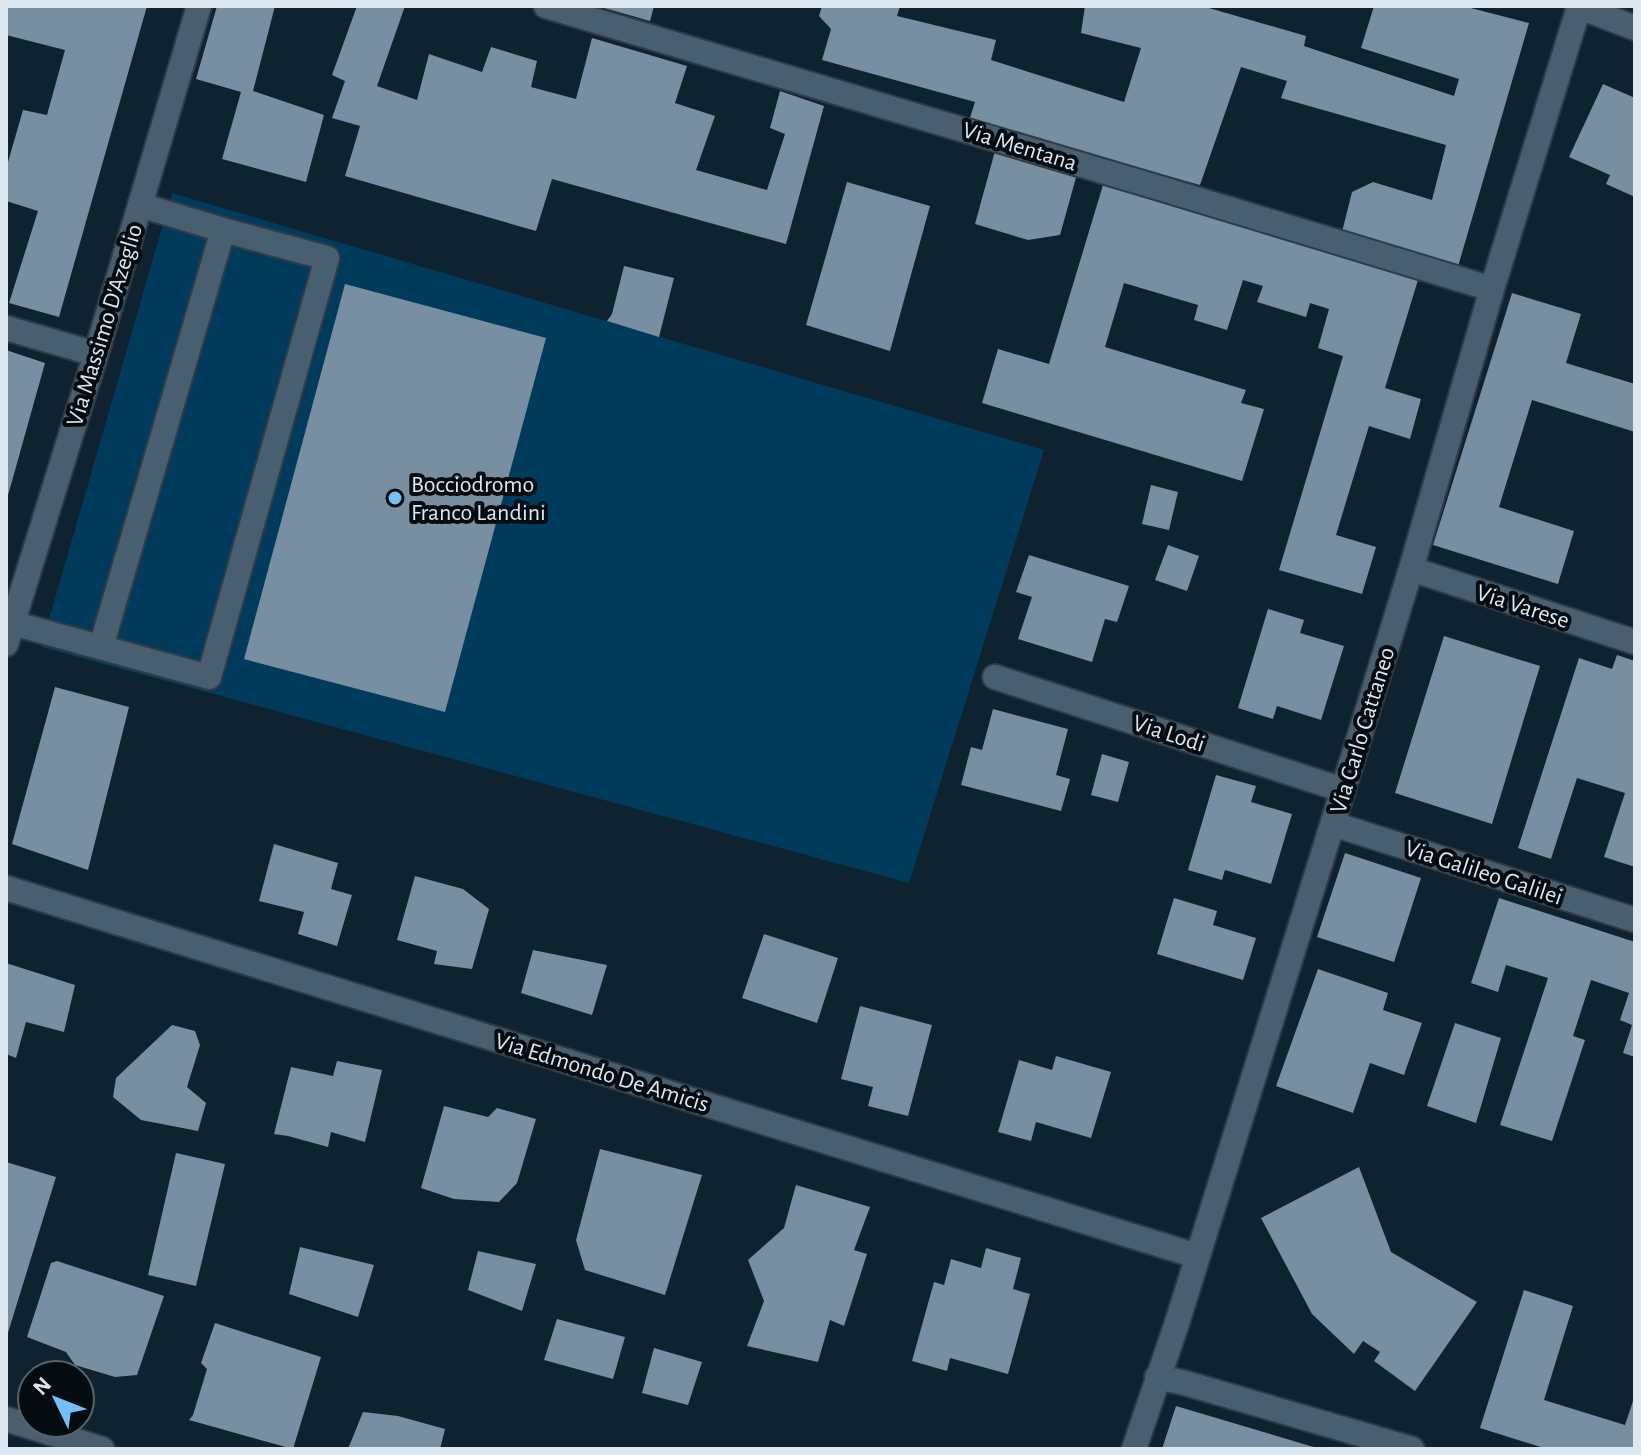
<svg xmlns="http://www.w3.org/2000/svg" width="1641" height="1455" viewBox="0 0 1641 1455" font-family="'Alegreya Sans',sans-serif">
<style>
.green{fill:#003b5c}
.building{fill:#788fa1}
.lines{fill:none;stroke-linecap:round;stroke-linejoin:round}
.service-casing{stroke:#303b48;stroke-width:28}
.minor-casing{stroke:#303b48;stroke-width:28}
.service{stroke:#495f70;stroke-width:24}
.minor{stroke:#495f70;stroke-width:24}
.poi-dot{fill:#74c0f6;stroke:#040b11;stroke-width:3}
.labels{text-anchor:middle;stroke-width:8;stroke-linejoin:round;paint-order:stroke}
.street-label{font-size:24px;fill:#dbe7f1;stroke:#040b11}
.poi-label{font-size:24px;fill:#dbe7f1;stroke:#040b11;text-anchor:start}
</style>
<rect width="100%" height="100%" fill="#0e2230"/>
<path class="green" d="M 172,193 L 1044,450 L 909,883 L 41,647 Z"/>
<path class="building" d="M 6,6 L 147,6 L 59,317 L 9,303 L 38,211 L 6,201 L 6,169 L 23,110 L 47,115 L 65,50 L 6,35 Z
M 217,6 L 275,6 L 253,91 L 324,115 L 306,182 L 222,159 L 241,92 L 196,79 Z
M 357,6 L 405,6 L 377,86 L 417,100 L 429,54 L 482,72 L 491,47 L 537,61 L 531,87 L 576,99 L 592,38 L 687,66 L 675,103 L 715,116 L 696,170 L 767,190 L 785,134 L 770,128 L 780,91 L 824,106 L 786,244 L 552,179 L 536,231 L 345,176 L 360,126 L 332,118 L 345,81 L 332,75 Z
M 597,6 L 654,6 L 650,21 Z
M 822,6 L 900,6 L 897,16 L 996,40 L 991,60 L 1124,102 L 1141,48 L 1081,33 L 1085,6 L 1202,6 L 1306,36 L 1304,46 L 1454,96 L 1459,79 L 1361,48 L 1374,6 L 1463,6 L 1529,23 L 1457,270 L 1341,236 L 1352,192 L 1373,182 L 1432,200 L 1446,145 L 1281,98 L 1287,81 L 1241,67 L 1200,185 L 969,121 L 975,102 L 822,60 L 831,29 L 819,16 Z
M 1603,84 L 1635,98 L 1635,197 L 1606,184 L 1610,175 L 1569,157 Z
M 995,151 L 1077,174 L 1060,235 L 1028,240 L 975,224 Z
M 847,182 L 930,206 L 890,351 L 806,325 Z
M 1103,185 L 1418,280 L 1385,388 L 1421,399 L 1410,439 L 1369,426 L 1336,535 L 1376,547 L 1362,594 L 1279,570 L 1343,356 L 1318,348 L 1329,309 L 1310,303 L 1306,317 L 1257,302 L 1263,286 L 1243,280 L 1227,330 L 1194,320 L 1198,305 L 1124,283 L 1105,347 L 1246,390 L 1241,403 L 1264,409 L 1242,481 L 982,403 L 998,349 L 1049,364 Z
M 624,266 L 674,278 L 659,337 L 607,321 L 612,314 Z
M 345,284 L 546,338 L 445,712 L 244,659 Z
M 1512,293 L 1581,314 L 1566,363 L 1635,384 L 1635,432 L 1532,400 L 1499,507 L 1574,531 L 1558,584 L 1433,545 Z
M 6,350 L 45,363 L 7,499 L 6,499 Z
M 1151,485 L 1178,492 L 1169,530 L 1142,524 Z
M 1168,545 L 1199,556 L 1187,591 L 1155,580 Z
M 1029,555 L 1129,586 L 1117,622 L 1105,619 L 1092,662 L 1018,639 L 1032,597 L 1016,592 Z
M 1268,609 L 1304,620 L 1300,633 L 1344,646 L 1321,720 L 1277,706 L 1273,719 L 1238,708 Z
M 1444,636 L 1540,666 L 1492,824 L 1395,793 Z
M 1617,655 L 1635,661 L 1635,763 L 1633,768 L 1635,769 L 1635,867 L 1604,857 L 1625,793 L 1577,778 L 1551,859 L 1518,848 L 1579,658 L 1612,669 Z
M 55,687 L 129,707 L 88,870 L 12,844 Z
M 993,709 L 1068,729 L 1056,775 L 1070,779 L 1061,811 L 961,785 L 971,747 L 982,750 Z
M 1102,754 L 1129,762 L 1118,802 L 1091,795 Z
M 1216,775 L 1256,786 L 1251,802 L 1292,814 L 1271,884 L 1225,870 L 1222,880 L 1188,870 Z
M 274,844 L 338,863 L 331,889 L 352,895 L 337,946 L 298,934 L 304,912 L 259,901 Z
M 1345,853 L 1421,878 L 1394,962 L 1317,937 Z
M 415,876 L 463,889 L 489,909 L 472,969 L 434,964 L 437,951 L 397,940 Z
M 1174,898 L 1217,911 L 1213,925 L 1256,938 L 1243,980 L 1157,954 Z
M 1499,898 L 1635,942 L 1635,1057 L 1623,1053 L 1632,1025 L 1620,1020 L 1629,993 L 1591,980 L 1573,1036 L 1585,1040 L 1552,1141 L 1500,1125 L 1548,978 L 1506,965 L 1498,992 L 1471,983 Z
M 764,934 L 838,958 L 817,1023 L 742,998 Z
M 533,950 L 607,965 L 592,1015 L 521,993 Z
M 6,963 L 75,985 L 64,1032 L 26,1022 L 16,1058 L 6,1054 Z
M 1318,969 L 1388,993 L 1383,1010 L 1422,1023 L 1404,1075 L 1370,1063 L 1353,1113 L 1276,1086 Z
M 860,1006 L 932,1025 L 908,1116 L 868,1106 L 873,1087 L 841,1079 Z
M 1455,1023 L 1501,1038 L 1476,1123 L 1427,1106 Z
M 172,1025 L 195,1031 L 200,1045 L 187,1087 L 206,1103 L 198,1131 L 141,1120 L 113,1097 L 116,1078 Z
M 1056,1056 L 1111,1072 L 1091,1138 L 1036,1122 L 1031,1141 L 998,1132 L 1019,1060 L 1052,1070 Z
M 337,1061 L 382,1070 L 365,1142 L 331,1132 L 328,1147 L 288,1136 L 274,1134 L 291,1067 L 333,1076 Z
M 444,1106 L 488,1117 L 497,1108 L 536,1119 L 517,1183 L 499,1202 L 454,1199 L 421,1188 Z
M 600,1149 L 702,1175 L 665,1295 L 585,1270 L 576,1240 Z
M 176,1153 L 225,1164 L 196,1286 L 148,1275 Z
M 6,1162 L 56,1177 L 7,1336 L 6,1336 Z
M 1359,1167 L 1391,1252 L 1477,1302 L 1415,1391 L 1374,1361 L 1380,1352 L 1363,1341 L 1354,1354 L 1312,1314 L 1261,1218 Z
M 796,1185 L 870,1207 L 854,1250 L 867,1254 L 844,1326 L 830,1320 L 818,1362 L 747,1346 L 764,1301 L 748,1260 L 784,1228 Z
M 300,1247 L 374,1265 L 358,1317 L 289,1294 Z
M 986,1248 L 1021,1258 L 1013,1289 L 1030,1294 L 1008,1374 L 950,1358 L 947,1371 L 912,1361 L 934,1282 L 944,1285 L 951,1259 L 981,1268 Z
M 478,1251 L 536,1264 L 522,1311 L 468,1290 Z
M 57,1261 L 164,1296 L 137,1375 L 115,1377 L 75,1365 L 66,1352 L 27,1337 L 51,1263 Z
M 1524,1290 L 1573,1306 L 1544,1400 L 1625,1425 L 1635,1395 L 1635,1449 L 1547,1449 L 1480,1428 Z
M 557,1319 L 625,1337 L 613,1379 L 544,1360 Z
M 215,1323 L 321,1357 L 293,1449 L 189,1420 L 193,1415 L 207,1369 L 201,1363 Z
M 654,1348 L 702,1362 L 688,1405 L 642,1393 Z
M 1176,1406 L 1317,1448 L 1316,1449 L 1162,1449 Z
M 363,1412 L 398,1416 L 445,1429 L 440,1449 L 348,1449 Z"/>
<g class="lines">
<g class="service-casing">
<path id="service" d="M 12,623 L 209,677 L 327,258 L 223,230 L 140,205
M 101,647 L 223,230"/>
</g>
<g class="minor-casing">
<path id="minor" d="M 546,6 L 1163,189 L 1492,289
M 1577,6 L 1635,28
M 6,328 L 96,354
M 1411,569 L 1635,642
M 6,644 L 96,354 L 199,6
M 995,677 L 1343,790
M 1333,824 L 1635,920
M 6,888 L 1197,1256
M 1157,1377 L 1185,1383 L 1412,1449
M 6,1419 L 102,1449
M 1134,1449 L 1177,1323 L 1343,790 L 1411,569 L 1492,289 L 1579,7"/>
</g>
<use href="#service" class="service"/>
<use href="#minor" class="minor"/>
</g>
<circle class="poi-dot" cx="395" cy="498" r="8"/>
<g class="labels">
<g class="street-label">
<text transform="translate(1020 146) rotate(17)" y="8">Via Mentana</text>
<text transform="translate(104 325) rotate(-73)" y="8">Via Massimo D'Azeglio</text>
<text transform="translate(1523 606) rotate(18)" y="8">Via Varese</text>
<text transform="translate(1362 730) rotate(-73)" y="8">Via Carlo Cattaneo</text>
<text transform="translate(1169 733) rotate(18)" y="8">Via Lodi</text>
<text transform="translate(1484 872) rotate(18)" y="8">Via Galileo Galilei</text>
<text transform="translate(602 1072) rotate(17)" y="8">Via Edmondo De Amicis</text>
</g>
<g class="poi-label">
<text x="411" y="492">Bocciodromo<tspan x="411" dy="28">Franco Landini</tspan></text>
</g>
</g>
<rect width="1641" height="1455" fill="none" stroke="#dbe7f1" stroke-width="16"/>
<g transform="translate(56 1399) rotate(313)"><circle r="38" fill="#040b11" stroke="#5a636b" stroke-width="2"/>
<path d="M0-6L14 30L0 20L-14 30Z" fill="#74c0f6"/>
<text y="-12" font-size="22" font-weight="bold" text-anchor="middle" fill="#dbe7f1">N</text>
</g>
</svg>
